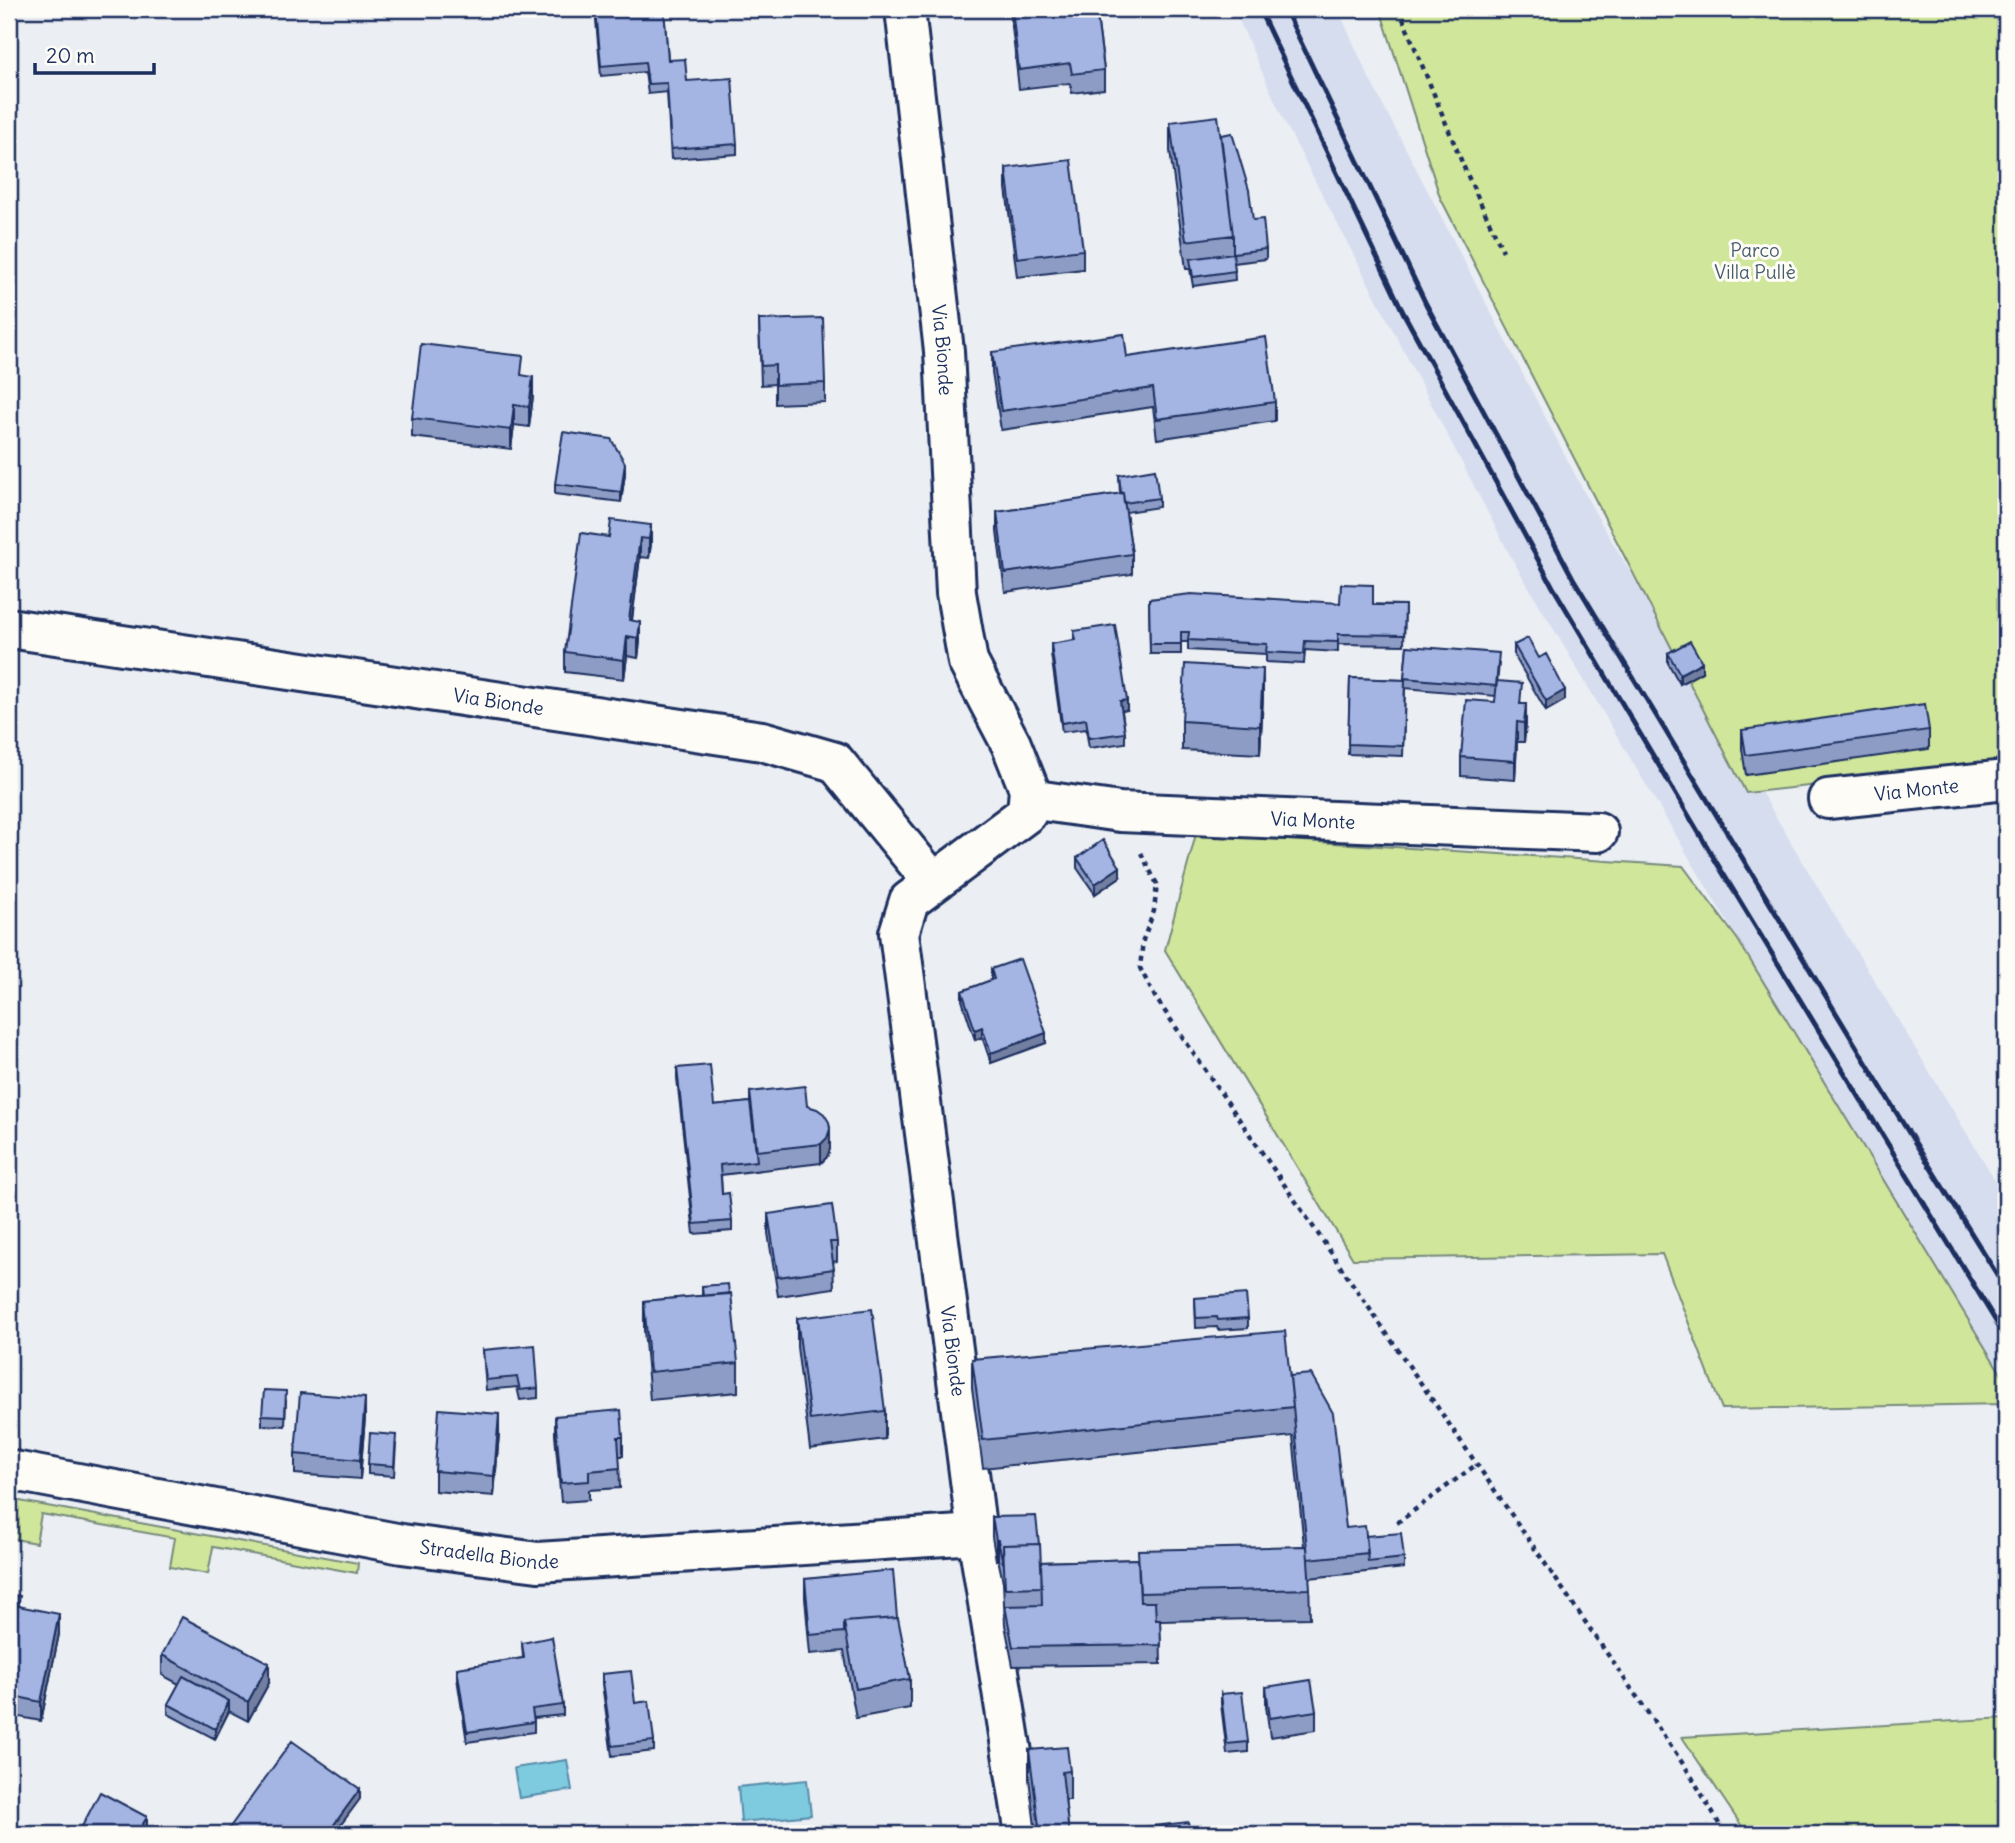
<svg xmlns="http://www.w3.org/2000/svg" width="2015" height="1843" viewBox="0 0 2015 1843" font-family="Delius,sans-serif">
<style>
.built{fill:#d6ddee}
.green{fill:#d0e69b;stroke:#768a7c;stroke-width:2}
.water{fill:#7ecade;stroke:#568cab;stroke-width:2}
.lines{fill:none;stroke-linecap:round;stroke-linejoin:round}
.minor-casing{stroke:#1b2f5e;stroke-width:44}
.path{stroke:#1b2f5e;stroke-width:4.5;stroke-dasharray:5 5;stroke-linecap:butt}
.minor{stroke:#fdfcf7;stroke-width:38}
.rail{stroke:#1b2f5e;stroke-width:5}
.wall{fill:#8d9cc4;stroke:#1b2f5e;stroke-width:2}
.shaded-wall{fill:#737fa0;stroke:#1b2f5e;stroke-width:2}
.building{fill:#a4b5e4;stroke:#1b2f5e;stroke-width:2}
.labels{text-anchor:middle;stroke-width:6;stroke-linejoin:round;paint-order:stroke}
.park-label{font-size:19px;fill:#485d6d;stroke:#fdfcf7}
.street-label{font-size:19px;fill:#1b2f5e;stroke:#fdfcf7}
</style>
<rect width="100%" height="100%" fill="#ebeef3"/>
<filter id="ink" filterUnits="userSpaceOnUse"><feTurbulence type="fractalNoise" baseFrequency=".0143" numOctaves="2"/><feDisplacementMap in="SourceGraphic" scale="14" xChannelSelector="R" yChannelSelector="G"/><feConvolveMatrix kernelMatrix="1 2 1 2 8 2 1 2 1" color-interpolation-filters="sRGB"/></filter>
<g filter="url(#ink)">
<path class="built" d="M 1234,9 L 1338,9 L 1369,78 L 1594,511 L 1820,891 L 2006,1198 L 2006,1382 L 1738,940 L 1511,557 L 1283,119 Z"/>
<path class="green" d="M 1380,9 L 2006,9 L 2006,760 L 1854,781 L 1746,793 L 1440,197 Z
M 1196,834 L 1683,866 L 1738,940 L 2006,1382 L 2006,1404 L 1722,1409 L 1662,1254 L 1353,1259 L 1165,950 Z
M 9,1499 L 358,1563 L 357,1573 L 213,1547 L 208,1574 L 170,1567 L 175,1538 L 41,1514 L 36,1543 L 9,1538 Z
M 2006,1718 L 2006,1834 L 1747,1834 L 1682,1737 Z"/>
<path class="water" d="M 567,1760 L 572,1790 L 519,1798 L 514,1768 Z
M 807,1780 L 811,1815 L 741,1822 L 738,1787 Z"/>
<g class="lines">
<g class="minor-casing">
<g id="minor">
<path id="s1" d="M 905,9 L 944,351 L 956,593 L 968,662 L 1011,744 L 1029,789 L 1027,813 L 909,901 L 899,933 L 977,1534 L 1025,1834"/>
<path id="s2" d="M 9,628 L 762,741 L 835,762 L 933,882"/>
<path id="s3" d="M 1029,799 L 1120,812 L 1598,832"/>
<path id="s4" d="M 1828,799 L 2006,780"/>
<path id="s5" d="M 9,1470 L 402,1544 L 538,1562 L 977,1534"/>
</g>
</g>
<path class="path" d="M 1399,9 L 1466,172 L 1503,251
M 1141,853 L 1157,884 L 1154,911 L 1143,940 L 1140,968 L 1155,997 L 1690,1774 L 1725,1834
M 1397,1523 L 1477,1464"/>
<use href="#minor" class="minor"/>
<path class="rail" d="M 1259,9 L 1403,312 L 1553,587 L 1718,865 L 2006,1338
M 1285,9 L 1426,304 L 1573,578 L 1896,1112 L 2006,1289"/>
</g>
<path class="wall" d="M 595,9 L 664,9 L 668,60 L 687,81 L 737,144 L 737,154 L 671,159 L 667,92 L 648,94 L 645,72 L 601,76 Z
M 1010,9 L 1096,9 L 1104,70 L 1104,89 L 1072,93 L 1070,83 L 1019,89 Z
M 1170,122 L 1221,135 L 1253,220 L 1266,249 L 1266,259 L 1234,263 L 1235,280 L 1193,286 L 1190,269 L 1186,269 L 1170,151 Z
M 1006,168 L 1083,250 L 1083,269 L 1017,277 L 1006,188 Z
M 759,320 L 825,383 L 825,402 L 775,404 L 775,384 L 761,385 Z
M 992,352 L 1127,357 L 1275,402 L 1275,421 L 1157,439 L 1153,407 L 1001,430 L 992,372 Z
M 523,376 L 533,396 L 529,427 L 514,425 L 511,449 L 412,437 L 412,418 Z
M 625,473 L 621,502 L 555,494 L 555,484 Z
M 1119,475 L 1159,498 L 1159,507 L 1126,512 L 1132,554 L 1132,574 L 1005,592 L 997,531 L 997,512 L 1120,494 Z
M 651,525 L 651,544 L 649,558 L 640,557 L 632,621 L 640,641 L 638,658 L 627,656 L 624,679 L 565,672 L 565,652 L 609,537 Z
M 1149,599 L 1405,605 L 1404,645 L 1338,644 L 1338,652 L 1305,650 L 1304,664 L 1266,662 L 1266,654 L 1188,650 L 1188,642 L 1181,642 L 1181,654 L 1150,654 Z
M 1074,631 L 1127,710 L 1122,711 L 1125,733 L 1125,743 L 1089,748 L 1086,729 L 1062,732 L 1051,654 L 1051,644 L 1074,640 Z
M 1514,645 L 1565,700 L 1546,711 L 1514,655 Z
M 1407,646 L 1499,663 L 1496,696 L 1405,688 L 1403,756 L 1348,754 L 1350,678 L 1404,680 Z
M 1668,653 L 1702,672 L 1680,684 L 1668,663 Z
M 1263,697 L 1260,754 L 1182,750 L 1182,721 Z
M 1521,704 L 1526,724 L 1524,742 L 1517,742 L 1515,780 L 1461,776 L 1461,757 Z
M 1742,730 L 1929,730 L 1929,749 L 1746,775 L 1742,749 Z
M 1077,858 L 1120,877 L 1095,894 L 1077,868 Z
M 991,969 L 1046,1043 L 991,1063 L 982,1037 L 975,1040 L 962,1000 L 962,991 L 991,980 Z
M 677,1068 L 714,1106 L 750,1102 L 750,1092 L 807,1106 L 830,1149 L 827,1157 L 821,1163 L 721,1175 L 722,1194 L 732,1221 L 732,1231 L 694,1234 L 677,1078 Z
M 768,1214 L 837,1242 L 837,1261 L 833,1262 L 834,1288 L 778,1296 L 768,1233 Z
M 702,1286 L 738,1363 L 738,1392 L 650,1400 L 644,1330 L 644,1301 L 702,1296 Z
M 1195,1298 L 1248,1318 L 1248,1328 L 1218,1330 L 1217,1327 L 1196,1328 Z
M 797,1318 L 885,1411 L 885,1439 L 810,1449 L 797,1347 Z
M 483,1350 L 538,1388 L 538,1398 L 520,1400 L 517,1387 L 486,1390 Z
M 972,1359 L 1290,1376 L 1346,1528 L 1366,1536 L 1404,1558 L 1404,1568 L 1309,1578 L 1310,1618 L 1160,1621 L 1161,1664 L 1013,1666 L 1005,1625 L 1003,1582 L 998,1559 L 996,1560 L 992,1537 L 992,1517 L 1041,1562 L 1138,1559 L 1304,1546 L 1293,1436 L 983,1468 L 972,1388 Z
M 286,1401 L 285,1426 L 262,1425 L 262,1415 Z
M 555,1416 L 623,1437 L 623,1456 L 619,1456 L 620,1488 L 589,1490 L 589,1500 L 561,1502 L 555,1435 Z
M 365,1417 L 360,1479 L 295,1474 L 295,1454 Z
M 499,1433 L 494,1496 L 435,1491 L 435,1471 Z
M 396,1445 L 394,1476 L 368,1474 L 368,1464 Z
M 805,1579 L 897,1618 L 910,1679 L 910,1708 L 856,1718 L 844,1651 L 810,1654 L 805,1598 Z
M 9,1594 L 20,1606 L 59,1634 L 41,1721 L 9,1715 Z
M 522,1643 L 563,1705 L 563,1715 L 534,1718 L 534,1732 L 467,1742 L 457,1678 L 457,1668 L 523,1658 Z
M 162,1655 L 269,1683 L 248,1721 L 229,1711 L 215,1739 L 168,1714 L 168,1704 L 179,1684 L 162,1675 Z
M 602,1674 L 635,1703 L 654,1741 L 654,1751 L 612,1756 L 602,1684 Z
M 1266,1687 L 1316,1711 L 1316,1730 L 1270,1737 L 1266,1706 Z
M 1221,1694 L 1248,1742 L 1248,1752 L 1227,1754 L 1221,1704 Z
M 1029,1750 L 1070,1771 L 1070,1800 L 1065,1800 L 1069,1834 L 1036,1834 L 1029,1779 Z"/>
<path class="shaded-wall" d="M 533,377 L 533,396 L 529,427 L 529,407 Z
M 514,405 L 514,425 L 511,449 L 511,430 Z
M 625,463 L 625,473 L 621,502 L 621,492 Z
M 651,525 L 651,544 L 649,558 L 649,539 Z
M 640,538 L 640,557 L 629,640 L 629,620 Z
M 640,622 L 640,641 L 638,658 L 638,638 Z
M 627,636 L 627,656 L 624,679 L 624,660 Z
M 1702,662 L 1702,672 L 1680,684 L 1680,674 Z
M 1263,669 L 1263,697 L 1260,754 L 1260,726 Z
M 1565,690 L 1565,700 L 1546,711 L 1546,701 Z
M 1127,700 L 1127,710 L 1120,711 L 1120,701 Z
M 1526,704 L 1526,724 L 1524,742 L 1524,723 Z
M 1517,722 L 1517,742 L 1515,780 L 1515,761 Z
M 1120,867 L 1120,877 L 1095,894 L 1095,884 Z
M 982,1027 L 982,1037 L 975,1040 L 975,1030 Z
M 1046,1033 L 1046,1043 L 991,1063 L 991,1053 Z
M 830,1129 L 830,1149 L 827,1157 L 821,1163 L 821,1144 Z
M 365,1398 L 365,1417 L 360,1479 L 360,1460 Z
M 499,1414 L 499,1433 L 494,1496 L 494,1476 Z
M 996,1540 L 998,1540 L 998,1559 L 996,1560 Z
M 59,1614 L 59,1634 L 41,1721 L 41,1702 Z
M 269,1663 L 269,1683 L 248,1721 L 248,1702 Z
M 229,1701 L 229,1711 L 215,1739 L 215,1729 Z
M 360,1789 L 360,1799 L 334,1834 L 327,1834 Z
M 147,1817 L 147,1827 L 143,1834 L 137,1834 Z"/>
<path class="building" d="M 596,9 L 664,9 L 668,60 L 685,59 L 687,81 L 732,78 L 737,144 L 671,149 L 667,83 L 648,84 L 645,62 L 601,66 Z
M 1012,9 L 1096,9 L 1104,70 L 1072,74 L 1070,63 L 1019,70 Z
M 1218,116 L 1233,235 L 1186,241 L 1170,122 Z
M 1232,133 L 1249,190 L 1253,220 L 1263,219 L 1266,249 L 1233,253 L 1233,235 L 1221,135 Z
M 1071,160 L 1083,250 L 1017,258 L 1006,168 Z
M 1233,253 L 1235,271 L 1193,277 L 1190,259 Z
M 823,318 L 825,383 L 775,385 L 775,365 L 761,366 L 759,320 Z
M 1124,334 L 1127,357 L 1266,337 L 1275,402 L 1157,419 L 1153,388 L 1001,411 L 992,352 Z
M 421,344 L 523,356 L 521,375 L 533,377 L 529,407 L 514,405 L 511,430 L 412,418 Z
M 563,432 L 611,439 L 625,463 L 621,492 L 555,484 Z
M 1155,469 L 1159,498 L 1124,503 L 1123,493 L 1121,493 L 1119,475 Z
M 1123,493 L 1132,554 L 1005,573 L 997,512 Z
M 611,520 L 651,525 L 649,539 L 640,538 L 629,620 L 640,622 L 638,638 L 627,636 L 624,660 L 565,652 L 581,533 L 609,537 Z
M 1341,584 L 1373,585 L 1373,605 L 1405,605 L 1404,635 L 1338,634 L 1338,642 L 1305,641 L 1304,654 L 1266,652 L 1267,644 L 1188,640 L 1189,632 L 1181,632 L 1181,644 L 1150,644 L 1149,599 L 1191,594 L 1340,603 Z
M 1115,625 L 1127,700 L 1120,701 L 1125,733 L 1089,738 L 1086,719 L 1062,723 L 1051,644 L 1076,640 L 1074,631 Z
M 1528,638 L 1539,658 L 1546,654 L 1565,690 L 1546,701 L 1514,645 Z
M 1690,641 L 1702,662 L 1680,674 L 1668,653 Z
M 1407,646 L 1499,653 L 1496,686 L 1404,678 Z
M 1185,664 L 1263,669 L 1260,726 L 1182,721 Z
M 1350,678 L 1405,680 L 1403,746 L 1348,744 Z
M 1497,681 L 1522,683 L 1520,704 L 1526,704 L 1524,723 L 1517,722 L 1515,761 L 1461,757 L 1466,700 L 1495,702 Z
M 1925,704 L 1929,730 L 1746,755 L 1742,730 Z
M 1103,840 L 1120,867 L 1095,884 L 1077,858 Z
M 1020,959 L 1046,1033 L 991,1053 L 982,1027 L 975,1030 L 962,991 L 994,979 L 991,969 Z
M 710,1065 L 714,1106 L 750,1102 L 757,1161 L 720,1165 L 722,1194 L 729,1193 L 732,1221 L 694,1224 L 677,1068 Z
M 805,1086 L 807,1106 L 817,1109 L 824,1114 L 829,1122 L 830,1129 L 827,1138 L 821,1144 L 757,1151 L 750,1092 Z
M 832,1205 L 837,1242 L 830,1242 L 834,1269 L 778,1277 L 768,1214 Z
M 728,1284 L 729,1294 L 703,1296 L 702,1286 Z
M 731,1293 L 738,1363 L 650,1372 L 644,1301 Z
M 1246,1294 L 1248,1318 L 1218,1320 L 1217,1317 L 1196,1318 L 1195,1298 Z
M 872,1309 L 885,1411 L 810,1420 L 797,1318 Z
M 1285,1331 L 1293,1407 L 983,1440 L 972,1359 Z
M 535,1345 L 538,1388 L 520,1390 L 517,1377 L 486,1380 L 483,1350 Z
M 1311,1374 L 1333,1413 L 1346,1528 L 1365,1526 L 1368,1553 L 1308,1559 L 1290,1376 Z
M 264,1390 L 286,1391 L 285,1416 L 262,1415 Z
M 300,1393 L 365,1398 L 360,1460 L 295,1454 Z
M 439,1409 L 499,1414 L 494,1476 L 435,1471 Z
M 621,1410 L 623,1437 L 618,1437 L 620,1468 L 589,1471 L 589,1481 L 561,1483 L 555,1416 Z
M 370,1433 L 396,1435 L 394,1466 L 368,1464 Z
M 1036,1516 L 1039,1544 L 1003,1545 L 1003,1563 L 998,1540 L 996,1540 L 992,1517 Z
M 1401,1533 L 1404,1558 L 1368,1562 L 1366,1536 Z
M 1040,1544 L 1042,1587 L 1005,1588 L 1003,1545 Z
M 1307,1546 L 1310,1589 L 1140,1593 L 1138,1550 Z
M 1138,1559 L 1140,1602 L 1155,1602 L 1156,1620 L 1160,1620 L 1161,1645 L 1013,1647 L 1005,1606 L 1042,1605 L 1041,1562 Z
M 893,1570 L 897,1618 L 844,1622 L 844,1632 L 810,1635 L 805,1579 Z
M 9,1594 L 20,1596 L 18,1606 L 59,1614 L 41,1702 L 9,1695 Z
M 182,1617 L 269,1663 L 248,1702 L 162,1655 Z
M 898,1618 L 910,1679 L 856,1689 L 844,1622 Z
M 552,1637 L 563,1705 L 532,1709 L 534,1722 L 467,1732 L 457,1668 L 524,1658 L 522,1643 Z
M 631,1671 L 635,1703 L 649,1701 L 654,1741 L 612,1746 L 602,1674 Z
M 183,1676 L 229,1701 L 215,1729 L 168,1704 Z
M 1311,1680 L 1316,1711 L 1270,1718 L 1266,1687 Z
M 1242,1692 L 1248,1742 L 1227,1744 L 1221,1694 Z
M 292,1741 L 360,1789 L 327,1834 L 225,1834 Z
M 1067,1747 L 1070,1771 L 1062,1772 L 1069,1834 L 1040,1834 L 1029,1750 Z
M 100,1792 L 147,1817 L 137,1834 L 78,1834 Z
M 1188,1822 L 1190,1834 L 1084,1834 Z"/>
</g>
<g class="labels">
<g class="park-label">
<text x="1755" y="257">Parco<tspan x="1755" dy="22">Villa Pullè</tspan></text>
</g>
<g class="street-label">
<text dy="7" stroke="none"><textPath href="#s1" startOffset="343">Via Bionde</textPath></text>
<text dy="7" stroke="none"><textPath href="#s2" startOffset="495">Via Bionde</textPath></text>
<text dy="7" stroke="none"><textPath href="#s4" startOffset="89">Via Monte</textPath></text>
<text dy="7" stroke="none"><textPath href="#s3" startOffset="285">Via Monte</textPath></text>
<text dy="7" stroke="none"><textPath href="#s1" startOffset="1424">Via Bionde</textPath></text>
<text dy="7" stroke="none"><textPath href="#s5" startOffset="488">Stradella Bionde</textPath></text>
</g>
</g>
<rect width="2015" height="1843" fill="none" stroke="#fdfcf7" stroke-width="35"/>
<rect x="18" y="18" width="1980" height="1808" fill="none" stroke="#1b2f5e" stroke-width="2.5" filter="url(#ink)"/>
<path d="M35 63v10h119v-10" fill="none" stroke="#1b2f5e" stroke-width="3.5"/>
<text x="46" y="63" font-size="21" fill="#1b2f5e" stroke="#fdfcf7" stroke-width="5" paint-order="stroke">20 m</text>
</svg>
